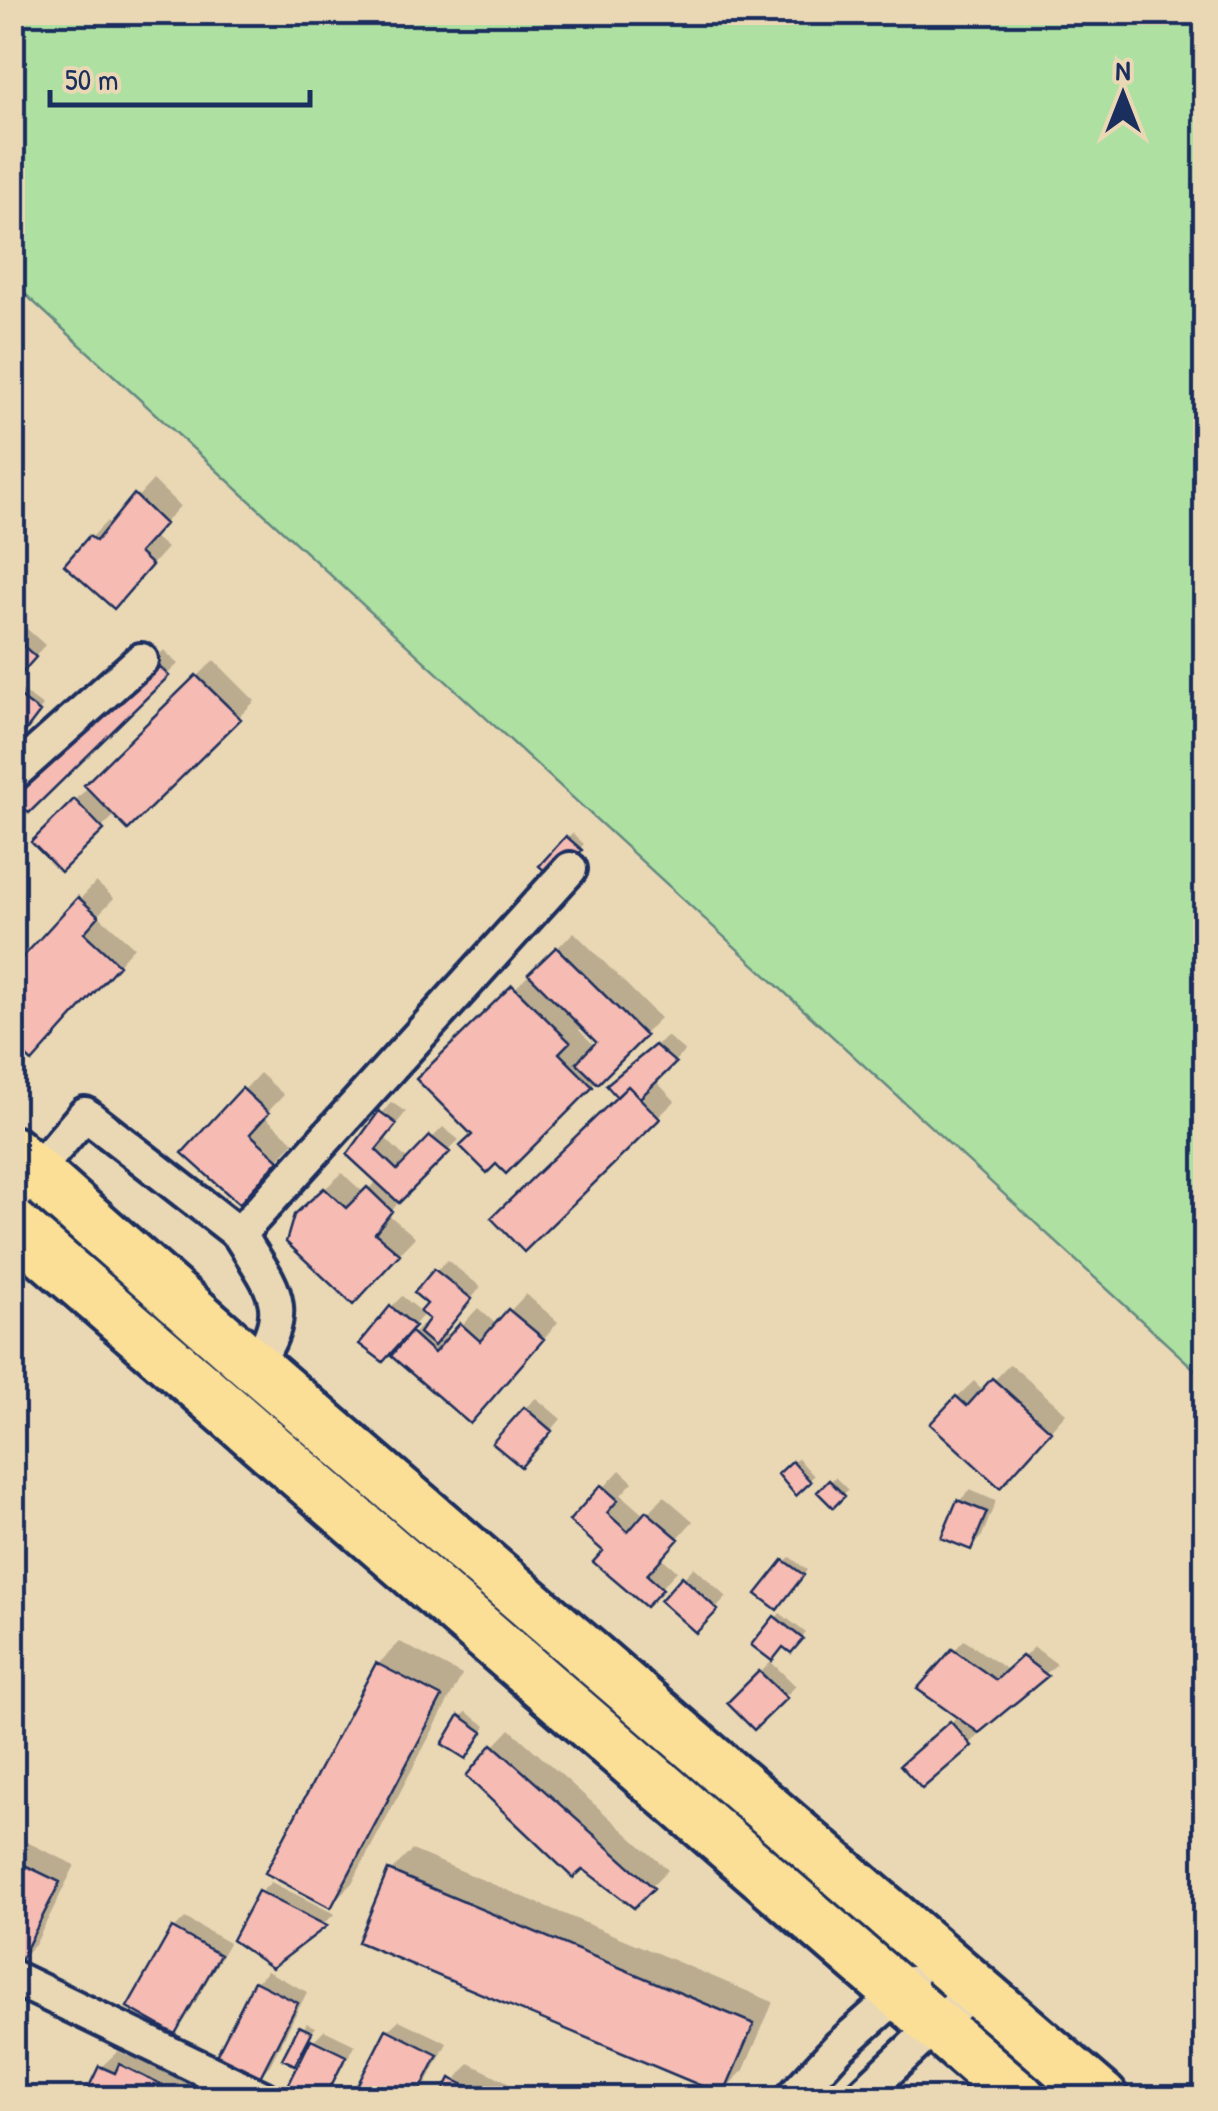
<svg xmlns="http://www.w3.org/2000/svg" width="1218" height="2111" viewBox="0 0 1218 2111" font-family="'Patrick Hand',sans-serif">
<style>
.green{fill:#ade0a1;stroke:#648880;stroke-width:2.5}
.shadow{fill:#0003;fill-rule:evenodd}
.building{fill:#f6bbb2;stroke:#1b2f5e;stroke-width:2.5}
.lines{fill:none;stroke-linecap:round;stroke-linejoin:round}
.street-casing{stroke:#1b2f5e;stroke-width:40}
.primary-casing{stroke:#1b2f5e;stroke-width:58}
.street{stroke:#ead8b5;stroke-width:32}
.primary{stroke:#fbdf96;stroke-width:50}
</style>
<rect width="100%" height="100%" fill="#ead8b5"/>
<filter id="ink" filterUnits="userSpaceOnUse"><feTurbulence type="fractalNoise" baseFrequency=".01" numOctaves="2"/><feDisplacementMap in="SourceGraphic" scale="20" xChannelSelector="R" yChannelSelector="G"/><feConvolveMatrix kernelMatrix="1 2 1 2 8 2 1 2 1" color-interpolation-filters="sRGB"/></filter>
<g filter="url(#ink)">
<path class="green" d="M 12,13 L 1205,13 L 1205,1379 L 13,283 Z"/>
<path class="shadow" d="M 153,480 L 180,506 L 153,536 L 167,548 L 130,589 L 91,538 L 107,521 L 112,525 Z
M 16,619 L 45,645 L 12,681 L 12,622 Z
M 164,650 L 178,664 L 29,810 L 15,796 Z
M 214,660 L 255,701 L 128,827 L 116,814 L 61,868 L 34,842 Z
M 21,690 L 43,706 L 22,733 L 12,734 L 12,701 Z
M 572,833 L 584,844 L 555,876 L 543,865 Z
M 96,882 L 114,898 L 98,915 L 134,947 L 48,1042 L 12,972 Z
M 574,932 L 660,1018 L 506,1171 L 420,1079 ZM 583,1026 L 599,1042 L 595,1046 L 579,1030 Z
M 667,1036 L 685,1051 L 655,1080 L 675,1101 L 524,1248 L 620,1096 L 620,1074 Z
M 260,1073 L 284,1095 L 264,1116 L 294,1142 L 255,1184 L 244,1090 Z
M 391,1102 L 406,1112 L 385,1138 L 409,1161 L 443,1127 L 459,1140 L 406,1192 L 389,1215 L 415,1237 L 370,1285 L 314,1199 L 342,1173 L 364,1193 L 378,1180 L 351,1154 Z
M 447,1260 L 481,1287 L 445,1331 L 451,1337 L 478,1308 L 497,1325 L 526,1294 L 558,1322 L 486,1405 L 413,1334 L 430,1317 L 425,1313 L 394,1348 L 391,1307 L 402,1296 L 423,1313 L 430,1303 L 436,1271 Z
M 1010,1364 L 1066,1413 L 1017,1468 L 957,1397 L 974,1381 L 984,1391 Z
M 536,1398 L 561,1419 L 532,1453 L 525,1408 Z
M 798,1458 L 814,1476 L 796,1492 L 781,1474 Z
M 620,1470 L 633,1482 L 621,1495 L 645,1516 L 664,1496 L 693,1521 L 661,1557 L 677,1571 L 646,1604 L 607,1551 L 573,1521 Z
M 835,1477 L 848,1490 L 833,1504 L 821,1492 Z
M 970,1490 L 996,1501 L 982,1536 L 971,1547 L 959,1501 Z
M 790,1557 L 807,1570 L 782,1602 L 785,1561 Z
M 694,1567 L 727,1597 L 696,1630 L 663,1600 Z
M 780,1613 L 806,1633 L 796,1645 L 776,1618 Z
M 964,1640 L 1009,1671 L 1034,1647 L 1057,1664 L 978,1730 L 981,1733 L 970,1744 L 914,1754 L 958,1716 L 954,1651 Z
M 400,1642 L 462,1675 L 352,1883 L 330,1905 L 378,1664 Z
M 771,1662 L 796,1686 L 754,1727 L 730,1703 Z
M 466,1712 L 486,1726 L 470,1751 L 461,1717 Z
M 510,1729 L 668,1870 L 634,1905 L 494,1746 Z
M 12,1835 L 75,1865 L 36,1943 L 19,1960 L 12,1957 Z
M 412,1850 L 773,2002 L 744,2070 L 722,2092 L 390,1872 Z
M 271,1882 L 335,1914 L 272,1965 L 260,1893 Z
M 185,1918 L 229,1943 L 185,2020 L 174,2031 L 174,1929 Z
M 267,1971 L 307,1992 L 270,2065 L 259,2076 L 256,1982 Z
M 399,2020 L 447,2043 L 419,2098 L 354,2098 L 388,2030 Z
M 306,2023 L 315,2027 L 305,2049 L 324,2030 L 355,2045 L 325,2098 L 307,2098 L 289,2089 L 308,2049 L 295,2062 Z
M 138,2049 L 208,2084 L 201,2098 L 103,2098 L 89,2092 L 101,2067 L 118,2051 L 130,2057 Z
M 469,2063 L 508,2082 L 500,2098 L 442,2098 Z"/>
<path class="building" d="M 134,494 L 165,524 L 139,553 L 152,565 L 114,609 L 64,565 L 89,536 L 96,541 Z
M 12,636 L 36,657 L 12,684 Z
M 152,659 L 169,676 L 29,813 L 12,796 Z
M 196,675 L 241,719 L 128,830 L 84,785 Z
M 15,693 L 40,712 L 18,741 L 12,737 Z
M 74,799 L 104,830 L 61,872 L 31,842 Z
M 566,836 L 582,850 L 555,880 L 539,866 Z
M 78,897 L 99,916 L 84,933 L 119,965 L 32,1062 L 12,1044 L 12,969 Z
M 556,947 L 646,1036 L 598,1084 L 576,1063 L 596,1042 L 528,974 Z
M 512,985 L 570,1042 L 559,1053 L 593,1087 L 506,1174 L 496,1164 L 487,1173 L 460,1146 L 472,1135 L 416,1079 Z
M 655,1045 L 676,1063 L 640,1098 L 628,1086 L 617,1097 L 606,1085 Z
M 628,1086 L 660,1119 L 524,1252 L 491,1218 Z
M 242,1088 L 269,1113 L 250,1134 L 279,1160 L 239,1204 L 182,1153 Z
M 379,1111 L 397,1124 L 376,1150 L 397,1170 L 430,1136 L 450,1152 L 399,1203 L 347,1155 Z
M 367,1187 L 392,1211 L 375,1233 L 400,1254 L 353,1305 L 286,1242 L 294,1215 L 324,1188 L 346,1208 Z
M 434,1269 L 472,1299 L 434,1346 L 419,1333 L 429,1319 L 420,1312 L 427,1304 L 414,1293 Z
M 390,1306 L 415,1326 L 383,1362 L 359,1344 Z
M 508,1309 L 544,1339 L 470,1424 L 391,1356 L 411,1332 L 434,1353 L 460,1323 L 480,1341 Z
M 992,1378 L 1051,1431 L 1000,1488 L 930,1424 L 956,1396 L 967,1406 Z
M 524,1407 L 552,1431 L 521,1467 L 492,1443 Z
M 792,1461 L 811,1482 L 796,1496 L 778,1474 Z
M 829,1480 L 845,1496 L 833,1508 L 817,1492 Z
M 601,1485 L 618,1500 L 607,1513 L 628,1532 L 646,1511 L 679,1539 L 647,1575 L 663,1589 L 646,1607 L 593,1562 L 603,1551 L 569,1521 Z
M 957,1500 L 987,1512 L 971,1550 L 941,1538 Z
M 783,1560 L 804,1575 L 777,1610 L 756,1594 Z
M 682,1576 L 718,1610 L 696,1633 L 660,1601 Z
M 774,1616 L 803,1639 L 791,1653 L 783,1647 L 772,1661 L 751,1645 Z
M 952,1649 L 996,1680 L 1022,1656 L 1048,1676 L 979,1733 L 917,1689 Z
M 376,1663 L 442,1697 L 331,1908 L 265,1873 Z
M 759,1671 L 787,1698 L 754,1730 L 727,1703 Z
M 459,1715 L 483,1732 L 466,1759 L 442,1744 Z
M 950,1721 L 972,1746 L 922,1789 L 900,1765 Z
M 492,1744 L 654,1888 L 634,1908 L 583,1869 L 573,1878 L 466,1776 Z
M 12,1859 L 60,1882 L 19,1963 L 12,1959 Z
M 388,1870 L 754,2024 L 723,2095 L 358,1942 Z
M 258,1891 L 327,1926 L 272,1968 L 232,1940 Z
M 172,1928 L 220,1955 L 175,2034 L 127,2007 Z
M 254,1981 L 298,2003 L 259,2079 L 215,2058 Z
M 299,2026 L 312,2032 L 295,2065 L 282,2059 Z
M 386,2029 L 438,2055 L 416,2098 L 351,2098 Z
M 311,2039 L 346,2056 L 325,2098 L 302,2098 L 286,2090 Z
M 119,2064 L 187,2098 L 98,2098 L 86,2093 L 99,2066 L 115,2073 Z
M 450,2078 L 492,2098 L 440,2098 Z"/>
<g class="lines">
<g class="street-casing">
<path id="street" d="M 12,775 L 141,660
M 12,1199 L 85,1114 L 239,1234
M 254,1366 C 295,1307 273,1289 239,1234 L 570,869
M 12,1977 L 263,2098
M 792,2098 L 839,2047 L 911,1983
M 859,2098 L 973,1990"/>
</g>
<g class="primary-casing">
<path id="primary" d="M 12,1152 L 254,1366 L 1102,2098
M 12,1224 L 1020,2098"/>
</g>
<use href="#street" class="street"/>
<use href="#primary" class="primary"/>
</g>
</g>
<rect width="1218" height="2111" fill="none" stroke="#ead8b5" stroke-width="50"/>
<rect x="25" y="25" width="1168" height="2061" fill="none" stroke="#1b2f5e" stroke-width="4" filter="url(#ink)"/>
<g transform="translate(1123 95)" stroke="#ead8b5" stroke-width="8" paint-order="stroke">
<path d="M0-8L18 38L0 25L-18 38Z" fill="#1b2f5e"/>
<text y="-15" font-size="28" font-weight="bold" text-anchor="middle" fill="#1b2f5e">N</text>
</g>
<path d="M50 90v15h260v-15" fill="none" stroke="#1b2f5e" stroke-width="5"/>
<text x="65" y="90" font-size="30" fill="#1b2f5e" stroke="#ead8b5" stroke-width="8" paint-order="stroke">50 m</text>
</svg>
